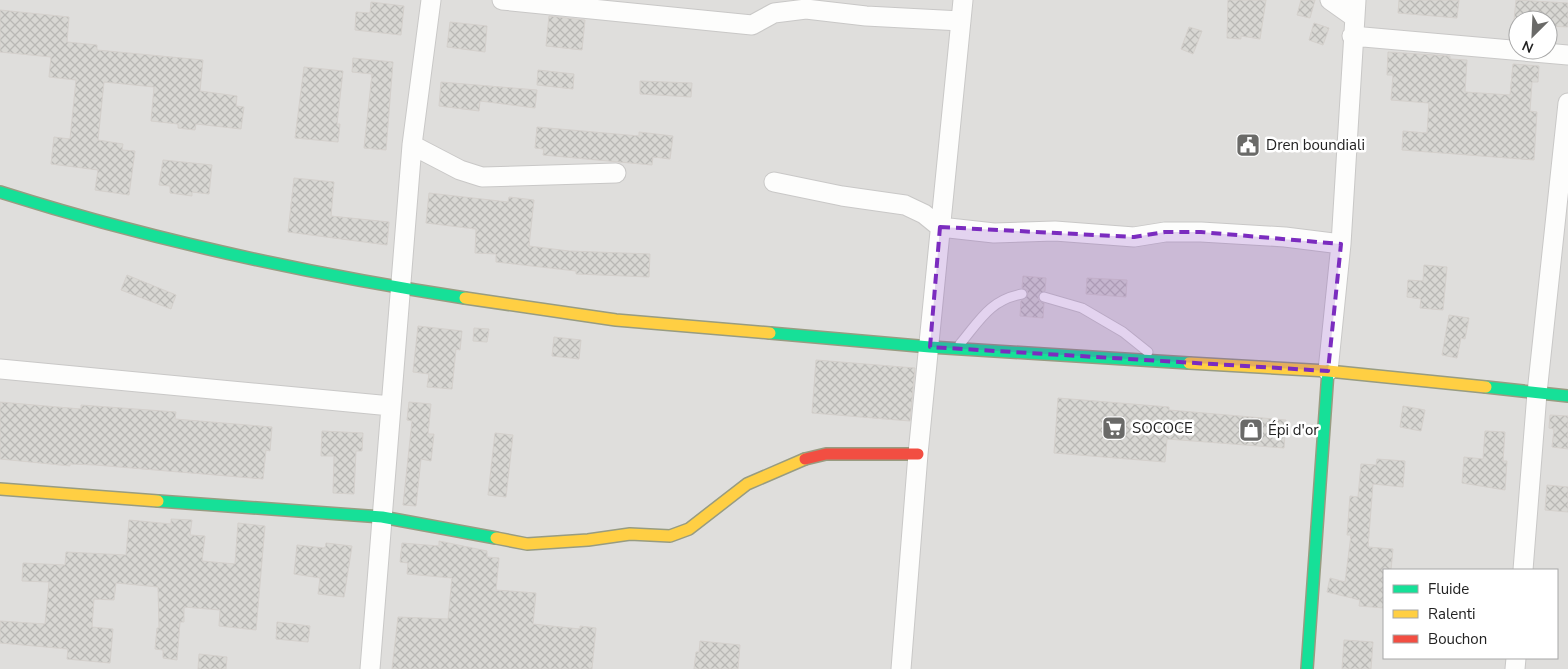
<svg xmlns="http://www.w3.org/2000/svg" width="1568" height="669" viewBox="0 0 1568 669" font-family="'Nunito Sans',sans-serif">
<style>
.residential{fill:#dfdedc;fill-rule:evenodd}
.building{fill:url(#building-cross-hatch);stroke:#d4d0cc}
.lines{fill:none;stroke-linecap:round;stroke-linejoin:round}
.lane-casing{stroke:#c9c8c7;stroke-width:11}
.street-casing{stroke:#c9c8c7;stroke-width:21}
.fast-casing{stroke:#989c81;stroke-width:14}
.slow-casing{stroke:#989c81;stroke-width:14}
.jam-casing{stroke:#989c81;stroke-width:14}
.lane{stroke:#fdfdfc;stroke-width:9}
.street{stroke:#fdfdfc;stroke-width:19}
.fast{stroke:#16e098;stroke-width:11}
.slow{stroke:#ffcf43;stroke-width:11}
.jam{stroke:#f24e42;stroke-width:11}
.marked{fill:#7b2cbf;fill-opacity:0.2;stroke:#7b2cbf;stroke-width:4;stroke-dasharray:10 6;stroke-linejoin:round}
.labels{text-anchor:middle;stroke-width:5;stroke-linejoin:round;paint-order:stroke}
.poi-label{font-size:15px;fill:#222;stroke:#fff;text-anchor:start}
</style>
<defs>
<pattern id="building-cross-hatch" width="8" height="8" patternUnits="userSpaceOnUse" patternTransform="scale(1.25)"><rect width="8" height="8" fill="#d8d7d3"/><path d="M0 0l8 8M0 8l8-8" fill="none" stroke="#b9b8b5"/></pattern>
</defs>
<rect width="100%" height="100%" fill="#f0efeb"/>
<path class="residential" d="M 0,0 L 1568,0 L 1568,669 L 0,669 ZM 1518,20 L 1548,20 L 1548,50 L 1518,50 ZM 1384,570 L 1557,570 L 1557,658 L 1384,658 Z"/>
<path class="building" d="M 1228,0 L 1266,0 L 1260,39 L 1241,36 L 1241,39 L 1227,38 Z
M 1301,0 L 1315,0 L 1310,18 L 1297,15 Z
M 1399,0 L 1459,0 L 1457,18 L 1398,13 Z
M 1516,0 L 1568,3 L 1568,27 L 1548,26 L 1548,20 L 1514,20 Z
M 371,2 L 404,6 L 401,35 L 355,30 L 356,12 L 370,13 Z
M 0,10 L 69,17 L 67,42 L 97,45 L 97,50 L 203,60 L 200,91 L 237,96 L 236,106 L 244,107 L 241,129 L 196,124 L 195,130 L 178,128 L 178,124 L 151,121 L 154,87 L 104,82 L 98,140 L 123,144 L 122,150 L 135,151 L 129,195 L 95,190 L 98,170 L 51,164 L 54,137 L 70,139 L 76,80 L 49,77 L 51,57 L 0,52 Z
M 549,16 L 585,20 L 582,50 L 546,46 Z
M 450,22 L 487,26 L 485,52 L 447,47 Z
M 1314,23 L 1329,28 L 1323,45 L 1309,40 Z
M 1189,27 L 1202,31 L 1193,54 L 1181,49 Z
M 1388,52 L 1450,56 L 1450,59 L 1467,60 L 1465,92 L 1510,95 L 1513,64 L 1539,66 L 1538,82 L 1532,82 L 1530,111 L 1537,112 L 1534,160 L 1402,150 L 1403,131 L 1427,133 L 1429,103 L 1391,100 L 1393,75 L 1387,75 Z
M 353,58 L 393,62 L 386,150 L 364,148 L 372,74 L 352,72 Z
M 304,67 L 343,71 L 337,124 L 340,124 L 338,142 L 295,138 Z
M 538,70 L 574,74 L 573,89 L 537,85 Z
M 640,81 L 692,83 L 691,97 L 640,94 Z
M 441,82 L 537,90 L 535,108 L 480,101 L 479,111 L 439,106 Z
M 537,127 L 639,136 L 639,132 L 673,136 L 670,159 L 653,157 L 652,165 L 543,155 L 544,149 L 535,148 Z
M 163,160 L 212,165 L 209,194 L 192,192 L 192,196 L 170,193 L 170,186 L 159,185 Z
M 294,178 L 334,182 L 331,216 L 389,222 L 387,245 L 288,232 Z
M 429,193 L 508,202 L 509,197 L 534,200 L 529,246 L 569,251 L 650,254 L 649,277 L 576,274 L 576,271 L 496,262 L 496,254 L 475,253 L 476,229 L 426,223 Z
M 1424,265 L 1447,267 L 1443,310 L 1420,308 L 1421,299 L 1407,297 L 1408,280 L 1423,281 Z
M 127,275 L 176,295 L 171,309 L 121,290 Z
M 1023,276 L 1046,278 L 1045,291 L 1038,296 L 1039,301 L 1044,303 L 1043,318 L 1020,316 L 1021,301 L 1028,295 L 1027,290 L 1022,288 Z
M 1087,278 L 1127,280 L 1126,297 L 1086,294 Z
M 1449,315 L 1469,318 L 1465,339 L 1461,338 L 1457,358 L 1442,355 Z
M 418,326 L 462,331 L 460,350 L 456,349 L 452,389 L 427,387 L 429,374 L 413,372 Z
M 474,328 L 489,329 L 487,342 L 473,341 Z
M 554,337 L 581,340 L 579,359 L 552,356 Z
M 816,360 L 915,368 L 910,421 L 812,413 Z
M 1058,398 L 1169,407 L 1169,410 L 1286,420 L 1284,448 L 1167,439 L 1165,462 L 1054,453 Z
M 0,402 L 81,409 L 81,405 L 176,412 L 175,419 L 272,427 L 270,451 L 266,450 L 263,479 L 95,465 L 70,464 L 70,466 L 0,459 Z
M 409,402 L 431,404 L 428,434 L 434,434 L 431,461 L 421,459 L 416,506 L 403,505 L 412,421 L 407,420 Z
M 1403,406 L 1425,410 L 1421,431 L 1400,427 Z
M 1550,415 L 1568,416 L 1568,449 L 1552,447 L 1554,429 L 1549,428 Z
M 322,431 L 363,433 L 362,451 L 356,451 L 354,494 L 333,493 L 334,456 L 321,456 Z
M 1485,431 L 1505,432 L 1503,461 L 1507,461 L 1505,490 L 1462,483 L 1464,457 L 1483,459 Z
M 495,433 L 513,435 L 506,497 L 488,495 Z
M 1377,459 L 1405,461 L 1403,487 L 1373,484 L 1368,547 L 1393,549 L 1391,570 L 1384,570 L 1384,608 L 1359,606 L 1360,600 L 1327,592 L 1330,578 L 1345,582 L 1351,535 L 1347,535 L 1350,496 L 1358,497 L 1361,464 L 1376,465 Z
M 1547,485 L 1568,487 L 1568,512 L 1545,510 Z
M 171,519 L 192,520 L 190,535 L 205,536 L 202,561 L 235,564 L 238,523 L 265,526 L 256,630 L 219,626 L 220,610 L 184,607 L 184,622 L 180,622 L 177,660 L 163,658 L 163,650 L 155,649 L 157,628 L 159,628 L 158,587 L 116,583 L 114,600 L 94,599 L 92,627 L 113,629 L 110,663 L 67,659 L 68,649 L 0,643 L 0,621 L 45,624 L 49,582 L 22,581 L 23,563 L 65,565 L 66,552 L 126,555 L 129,520 L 171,524 Z
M 439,541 L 487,551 L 487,557 L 499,558 L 496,590 L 536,593 L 533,624 L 580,629 L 580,626 L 596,628 L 592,669 L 392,669 L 398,617 L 448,619 L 452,578 L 407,574 L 408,563 L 400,562 L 402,543 L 439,546 Z
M 326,543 L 352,546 L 344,597 L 318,594 L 320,578 L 294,574 L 297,545 L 325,548 Z
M 277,622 L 310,626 L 308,642 L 276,639 Z
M 1344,640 L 1373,642 L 1371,669 L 1342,669 Z
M 700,641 L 740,645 L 738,669 L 694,669 L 696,652 L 699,652 Z
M 199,654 L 227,657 L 226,669 L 198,669 Z"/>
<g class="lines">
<g class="lane-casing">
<path id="lane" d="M 1044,297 L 1082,308 L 1123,332 L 1148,352
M 960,344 C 980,320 990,300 1022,294"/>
</g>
<g class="street-casing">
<path id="street" d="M 502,0 L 752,25 L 774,13 L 806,9 L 866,16 L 961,21
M 1330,0 L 1354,17
M 1352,36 L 1568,55
M 412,145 L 460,170 L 482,177 L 616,173
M 774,182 L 842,196 L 905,205 L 924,214 L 940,227 L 994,233 L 1055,231 L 1134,237 L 1165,232 L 1201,232 L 1285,237 L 1341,244
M 0,369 L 391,406
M 1328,371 L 1341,244 L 1356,0
M 1523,570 L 1537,393 L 1568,103
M 370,669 L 412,145 L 431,0
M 901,669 L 918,454 L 963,0
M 1515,669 L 1516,658"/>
</g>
<g class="fast-casing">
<path id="fast" d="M 0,192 C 151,240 309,274 465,298
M 770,333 L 930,347 L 1189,363
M 1486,387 L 1568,396
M 158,501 L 382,517 L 496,538
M 1307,669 L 1328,371"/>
</g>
<g class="slow-casing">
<path id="slow" d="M 465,298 L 616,320 L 770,333
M 1189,363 L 1328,371 L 1486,387
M 0,489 L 158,501
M 496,538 L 527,544 L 588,540 L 630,534 L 670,536 L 689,529 L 747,484 L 805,459"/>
</g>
<g class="jam-casing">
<path id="jam" d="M 805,459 L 826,454 L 918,454"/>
</g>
<use href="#lane" class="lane"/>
<use href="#street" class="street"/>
<use href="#fast" class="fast"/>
<use href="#slow" class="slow"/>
<use href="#jam" class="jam"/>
</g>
<path class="marked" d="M 940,227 L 1134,237 L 1165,232 L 1201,232 L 1341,244 L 1328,371 L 930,347 Z"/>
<defs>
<g id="civic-square" transform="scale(1.25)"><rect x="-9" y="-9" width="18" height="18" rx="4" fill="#6a6a68" stroke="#fff"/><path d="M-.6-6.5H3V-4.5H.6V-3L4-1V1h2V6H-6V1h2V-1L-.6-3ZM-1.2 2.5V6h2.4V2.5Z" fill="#fff"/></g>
<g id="supermarket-square" transform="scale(1.25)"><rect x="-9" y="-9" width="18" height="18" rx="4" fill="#6a6a68" stroke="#fff"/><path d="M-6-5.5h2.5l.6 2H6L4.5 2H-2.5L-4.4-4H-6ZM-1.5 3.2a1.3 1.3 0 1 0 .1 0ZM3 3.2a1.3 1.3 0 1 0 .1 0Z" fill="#fff"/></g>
<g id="shop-square" transform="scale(1.25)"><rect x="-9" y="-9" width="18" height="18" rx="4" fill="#6a6a68" stroke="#fff"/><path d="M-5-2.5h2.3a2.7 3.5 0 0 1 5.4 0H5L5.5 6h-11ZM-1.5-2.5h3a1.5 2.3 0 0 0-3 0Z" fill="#fff"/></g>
</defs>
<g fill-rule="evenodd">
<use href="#civic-square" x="1248" y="145"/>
<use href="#supermarket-square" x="1114" y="428"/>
<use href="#shop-square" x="1251" y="430"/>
</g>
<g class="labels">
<g class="poi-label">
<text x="1266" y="150">Dren boundiali</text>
<text x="1132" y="433">SOCOCE</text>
<text x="1268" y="435">Épi d'or</text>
</g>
</g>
<rect x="1383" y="569" width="175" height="90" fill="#ffffff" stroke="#a7a7a7"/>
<rect x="1393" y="585" width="25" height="8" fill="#16e098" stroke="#a7a7a7"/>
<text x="1428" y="594" font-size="15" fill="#222222">Fluide</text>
<rect x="1393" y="610" width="25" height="8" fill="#ffcf43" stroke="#a7a7a7"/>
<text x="1428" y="619" font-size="15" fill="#222222">Ralenti</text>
<rect x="1393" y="635" width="25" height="8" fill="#f24e42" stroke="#a7a7a7"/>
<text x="1428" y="644" font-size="15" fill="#222222">Bouchon</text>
<g transform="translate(1533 35) rotate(204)"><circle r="24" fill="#ffffff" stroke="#a7a7a7"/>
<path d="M0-4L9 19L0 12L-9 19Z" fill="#6a6a68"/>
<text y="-8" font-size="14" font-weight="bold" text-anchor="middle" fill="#222222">N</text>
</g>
</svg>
